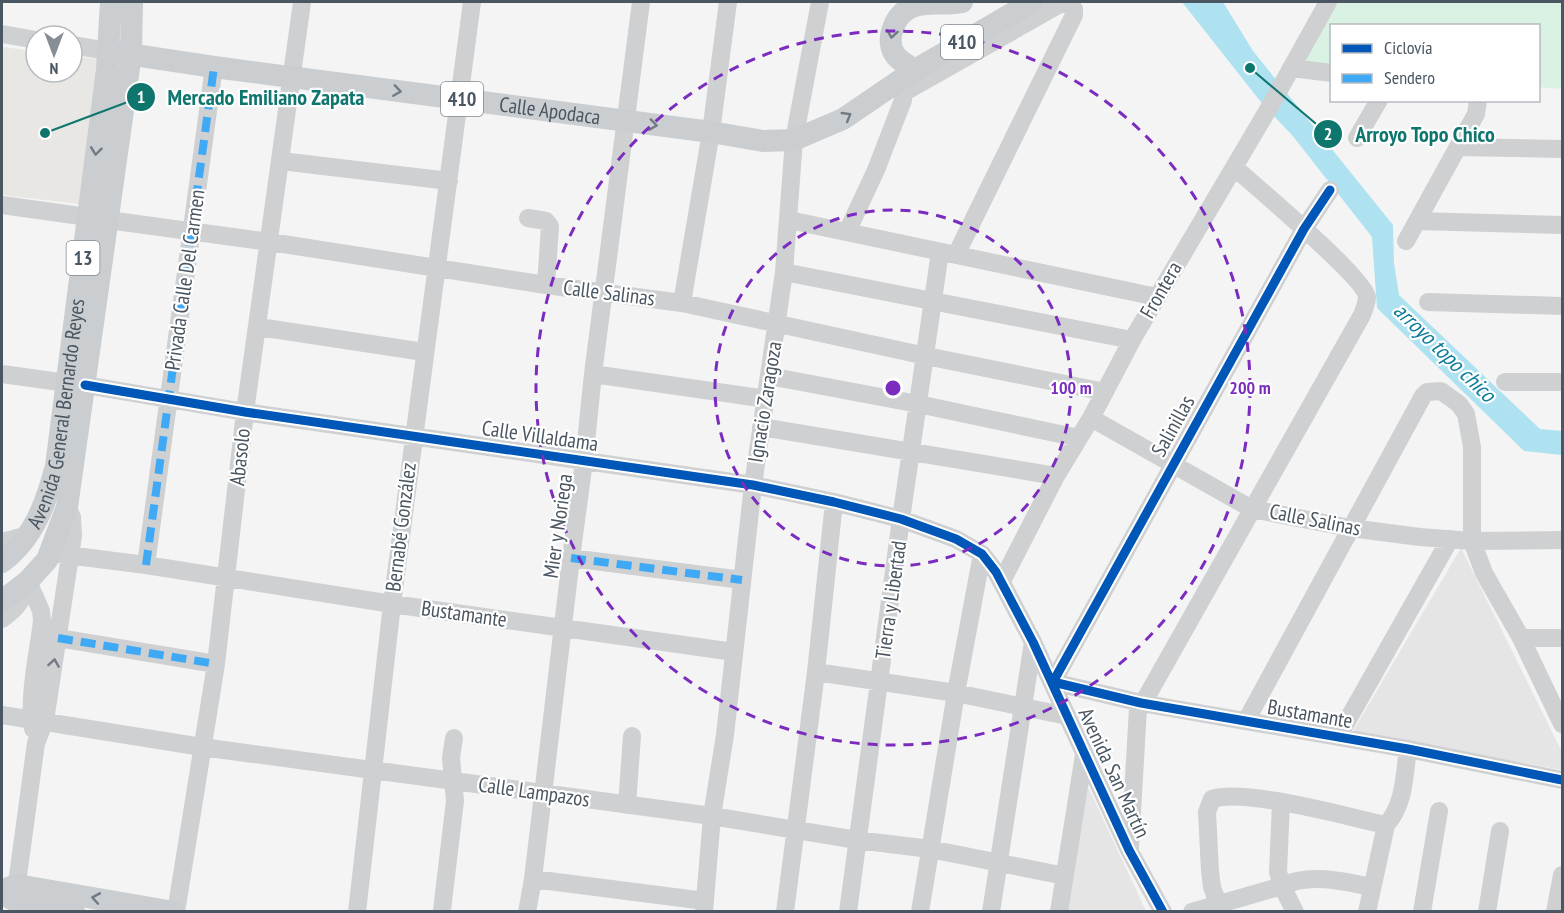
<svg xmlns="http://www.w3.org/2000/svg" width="1564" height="913" viewBox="0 0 1564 913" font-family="'PT Sans Narrow',sans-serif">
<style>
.commercial{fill:#e8e7e3}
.education{fill:#e6e5e6}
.green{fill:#d9f2e3}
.water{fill:#aee2f0}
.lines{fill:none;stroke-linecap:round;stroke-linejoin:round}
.minor{stroke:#ced0d2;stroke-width:18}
.major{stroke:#caced1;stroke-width:22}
.quiet{stroke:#3fa9f5;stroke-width:8;stroke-dasharray:15 8;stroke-linecap:butt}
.cycleway-casing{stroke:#fff;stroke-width:13}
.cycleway{stroke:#0057b8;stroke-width:9}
.oneway{stroke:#707a83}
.oneway2{stroke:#727b83}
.ring{fill:none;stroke:#7b2cbf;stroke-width:3;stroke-dasharray:10 8}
.labels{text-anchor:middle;stroke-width:4.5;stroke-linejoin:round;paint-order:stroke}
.shield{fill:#fff;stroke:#808990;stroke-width:1.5}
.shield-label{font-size:20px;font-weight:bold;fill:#4a5661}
.street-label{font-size:21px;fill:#4a5661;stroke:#fff}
.water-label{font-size:22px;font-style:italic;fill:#0c7c9b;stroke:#fff}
.centre{fill:#7b2cbf;stroke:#fff;stroke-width:3}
.ring-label{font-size:18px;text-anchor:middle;font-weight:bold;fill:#7b2cbf;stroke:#fff;stroke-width:4.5;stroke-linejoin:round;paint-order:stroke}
.leader{fill:none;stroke:#0f766e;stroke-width:2}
.callout-dot{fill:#0f766e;stroke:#fff;stroke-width:2}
.mark-label{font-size:18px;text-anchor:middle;font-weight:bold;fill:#fff}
.callout-label{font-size:22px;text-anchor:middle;font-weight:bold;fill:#0f766e;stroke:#fff;stroke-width:4.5;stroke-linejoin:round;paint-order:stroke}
</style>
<rect width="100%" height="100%" fill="#f4f4f4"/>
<path class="commercial" d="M 2,47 L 36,51 L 36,72 L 72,72 L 72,56 L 97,59 L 79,204 L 2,195 Z"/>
<path class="education" d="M 1461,548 L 1562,752 L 1562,770 L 1353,731 Z
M 1083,776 L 1146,911 L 1064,912 Z"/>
<path class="green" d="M 1338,2 L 1562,2 L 1562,89 L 1539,87 L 1538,26 L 1332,26 L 1331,66 L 1304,63 Z"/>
<path class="water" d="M 1182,2 L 1223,2 L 1253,51 L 1393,225 L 1394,263 L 1399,295 L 1540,429 L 1562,431 L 1562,455 L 1524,451 L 1377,308 L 1372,237 L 1292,135 L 1264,106 Z"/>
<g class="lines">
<path class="minor" d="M 2,34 L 36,40
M 72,45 L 108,51
M 1291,68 L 1332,73
M 903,93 L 1060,4 L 1069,4 L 1074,9 L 1074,15 L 956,255
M 1357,138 L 1379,100
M 1458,147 L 1562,149
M 281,161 L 449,181
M 1330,190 L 1304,229 L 1053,682 L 1141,703 L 1408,749 L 1562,780
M 2,205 L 88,217
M 528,218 L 546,221 L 550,226 L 546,285
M 108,220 L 270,242 L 546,285 L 682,303 L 926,356 L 1105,392
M 789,220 L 1157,297
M 1417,221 L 1562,225
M 847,232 L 876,170 L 903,100 L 903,93 L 897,86
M 1406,241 L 1476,114 L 1478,100
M 784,272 L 1132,340
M 1428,302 L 1562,306
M 682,303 L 711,132 L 728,2
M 259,327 L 424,352
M 2,374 L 67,383
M 593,374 L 766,399
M 769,376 L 918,404 L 1079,438
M 1505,382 L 1562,382
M 85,385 L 245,412 L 753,485 L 834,502 L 901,519 L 956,539 L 982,554 L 996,572 L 1033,642 L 1129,850 L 1163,912
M 1091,418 L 1252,509 L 1350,528 L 1420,537 L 1472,541 L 1562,540
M 761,427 L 1056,476
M 2,542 L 28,535
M 51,553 L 146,565 L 392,604 L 734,652
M 571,558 L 742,580
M 146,565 L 214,67
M 28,581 L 41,611 L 42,621 C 38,654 28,696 33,729
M 1002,581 L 1056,476 L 1091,418 L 1132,340 L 1269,108 L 1328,2
M 2,619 C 17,608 23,602 25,583
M 58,638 L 216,664
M 1521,638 L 1562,638
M 816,672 L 956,693 L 1067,716
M 2,715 L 202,747 L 712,816 L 857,840 L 930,849 L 1065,876
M 1246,721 L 1423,396 L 1427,392 L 1441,391 L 1459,404 L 1466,414 L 1472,447 L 1472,541 L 1484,573 L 1521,638 L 1562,724
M 1338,737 L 1450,539
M 1281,803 L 1278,872 L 1282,886 L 1295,912
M 627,805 L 632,736
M 1130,848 L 1138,708 L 1147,696 L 1362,315 C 1364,310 1367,302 1367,297 C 1365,278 1254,185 1234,167
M 533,879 L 705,901
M 15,898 L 36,743 L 45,721 L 73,536 L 72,517 L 67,507
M 442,910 L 455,801 L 451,758 L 454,738
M 176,912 L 216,664 L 245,412 L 302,2
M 357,912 L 392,604 L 472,2
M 527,912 L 533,879 L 571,558 L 584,461 L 593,374 L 641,2
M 704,912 L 712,816 L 725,735 L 753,485 L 784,272 L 794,140 L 820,2
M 785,912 L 816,672 L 834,502
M 848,912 L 901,519 L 940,252
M 920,912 L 956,693 L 982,554
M 991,912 L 1033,642
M 1059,912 L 1084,755
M 1192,912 L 1282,886 C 1309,873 1343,881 1371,887
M 1221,912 L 1212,887 L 1210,871 L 1207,812 L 1212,799 C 1246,788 1347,817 1386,825
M 1367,912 L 1386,825 C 1405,804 1404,776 1408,749
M 1422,912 L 1439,811
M 1487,912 L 1500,831
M 1555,912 L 1562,875"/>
<g class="major">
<path id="s1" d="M 108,51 L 214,67 L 711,132 L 763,141 L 794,140 L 843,119 L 915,70 L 1032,2"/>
<path d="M 915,70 C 909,66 901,62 896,56 C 884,41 894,16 910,8 C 926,0 945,6 962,2"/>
<path id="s2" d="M 2,562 C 34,538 46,503 56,466 L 107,69 L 111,2"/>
<path d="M 2,601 L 28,581 L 47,560 L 67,507 L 131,54 L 132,2"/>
<path d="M 2,890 L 17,885 L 174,912"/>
<path d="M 2,893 L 15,901 L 74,912"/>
</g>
<path class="quiet" d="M 571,558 L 742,580
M 146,565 L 214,67
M 58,638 L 216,664"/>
<g class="cycleway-casing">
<path id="cycleway" d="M 1330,190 L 1304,229 L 1053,682 L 1141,703 L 1408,749 L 1562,780
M 85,385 L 245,412 L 753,485 L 834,502 L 901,519 L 956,539 L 982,554 L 996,572 L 1033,642 L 1129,850 L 1163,912"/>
</g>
<use href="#cycleway" class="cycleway"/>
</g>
<defs><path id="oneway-chevron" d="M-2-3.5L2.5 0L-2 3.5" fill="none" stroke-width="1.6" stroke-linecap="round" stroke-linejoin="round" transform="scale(1.5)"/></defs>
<g class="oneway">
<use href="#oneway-chevron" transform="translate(892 34) rotate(99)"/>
<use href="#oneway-chevron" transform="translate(397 91) rotate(8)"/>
<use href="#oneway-chevron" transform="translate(847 116) rotate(-31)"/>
<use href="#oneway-chevron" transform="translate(653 125) rotate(8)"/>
<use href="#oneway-chevron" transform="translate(96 151) rotate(97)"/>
<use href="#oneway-chevron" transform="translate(96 898) rotate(-170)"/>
</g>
<use class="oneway2" href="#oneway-chevron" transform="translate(54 663) rotate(-81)"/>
<g class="ring">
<circle cx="893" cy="388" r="178"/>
<circle cx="893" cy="388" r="357"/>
</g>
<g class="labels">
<g class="shield">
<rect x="941" y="25" width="42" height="34" rx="4.5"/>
<rect x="441" y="82" width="42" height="34" rx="4.5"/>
<rect x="66.5" y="241" width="33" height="34" rx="4.5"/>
</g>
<g class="shield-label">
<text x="962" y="49">410</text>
<text x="462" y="106">410</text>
<text x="83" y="265">13</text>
</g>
<g class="street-label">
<text dy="7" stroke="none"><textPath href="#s1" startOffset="446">Calle Apodaca</textPath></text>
<text transform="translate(185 280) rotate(-82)" y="7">Privada Calle Del Carmen</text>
<text transform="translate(1161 290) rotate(-60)" y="7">Frontera</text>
<text transform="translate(609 293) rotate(7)" y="7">Calle Salinas</text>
<text transform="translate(765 402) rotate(-81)" y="7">Ignacio Zaragoza</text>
<text dy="7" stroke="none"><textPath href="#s2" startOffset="164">Avenida General Bernardo Reyes</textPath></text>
<text transform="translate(1173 426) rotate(-61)" y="7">Salinillas</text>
<text transform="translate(540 436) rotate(8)" y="7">Calle Villaldama</text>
<text transform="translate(240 457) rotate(-84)" y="7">Abasolo</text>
<text transform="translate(1315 520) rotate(11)" y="7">Calle Salinas</text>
<text transform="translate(558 526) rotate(-82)" y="7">Mier y Noriega</text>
<text transform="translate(401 527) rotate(-83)" y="7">Bernabé González</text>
<text transform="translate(891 600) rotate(-82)" y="7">Tierra y Libertad</text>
<text transform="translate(464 614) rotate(8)" y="7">Bustamante</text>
<text transform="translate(1310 714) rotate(10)" y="7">Bustamante</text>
<text transform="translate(1114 773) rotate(65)" y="7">Avenida San Martín</text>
<text transform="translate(534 792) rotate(8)" y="7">Calle Lampazos</text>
</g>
<g class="water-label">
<text transform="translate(1445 352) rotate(44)" y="8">arroyo topo chico</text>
</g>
</g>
<circle cx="893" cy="388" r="9" class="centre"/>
<g class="ring-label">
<text x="1071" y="394">100 m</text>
<text x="1250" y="394">200 m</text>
</g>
<path class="leader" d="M45 133L141 97M1250 68L1328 134"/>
<g class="callout-dot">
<circle cx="45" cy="133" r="6"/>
<circle cx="1250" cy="68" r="6"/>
<circle cx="141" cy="97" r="15"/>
<circle cx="1328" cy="134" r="15"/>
</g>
<g class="mark-label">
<text x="141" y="103">1</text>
<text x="1328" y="140">2</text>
</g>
<g class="callout-label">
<text x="266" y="105">Mercado Emiliano Zapata</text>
<text x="1425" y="142">Arroyo Topo Chico</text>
</g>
<rect width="1564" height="913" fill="none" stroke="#4a5661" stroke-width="6"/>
<rect x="1330" y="24" width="210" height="78" fill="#ffffff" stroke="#b7bbc0" stroke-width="1.5"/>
<rect x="1342" y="44" width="30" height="9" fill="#0057b8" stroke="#b7bbc0" stroke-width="1.5"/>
<text x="1384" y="54" font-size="18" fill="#4a5661">Ciclovía</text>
<rect x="1342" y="74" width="30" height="9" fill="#3fa9f5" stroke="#b7bbc0" stroke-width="1.5"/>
<text x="1384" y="84" font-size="18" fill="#4a5661">Sendero</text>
<g transform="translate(54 54) rotate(180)"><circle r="28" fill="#ffffff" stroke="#b7bbc0" stroke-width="1.5"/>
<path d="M0-4.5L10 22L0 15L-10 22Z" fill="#868d94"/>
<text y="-9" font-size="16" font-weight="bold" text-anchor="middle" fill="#4a5661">N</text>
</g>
</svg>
